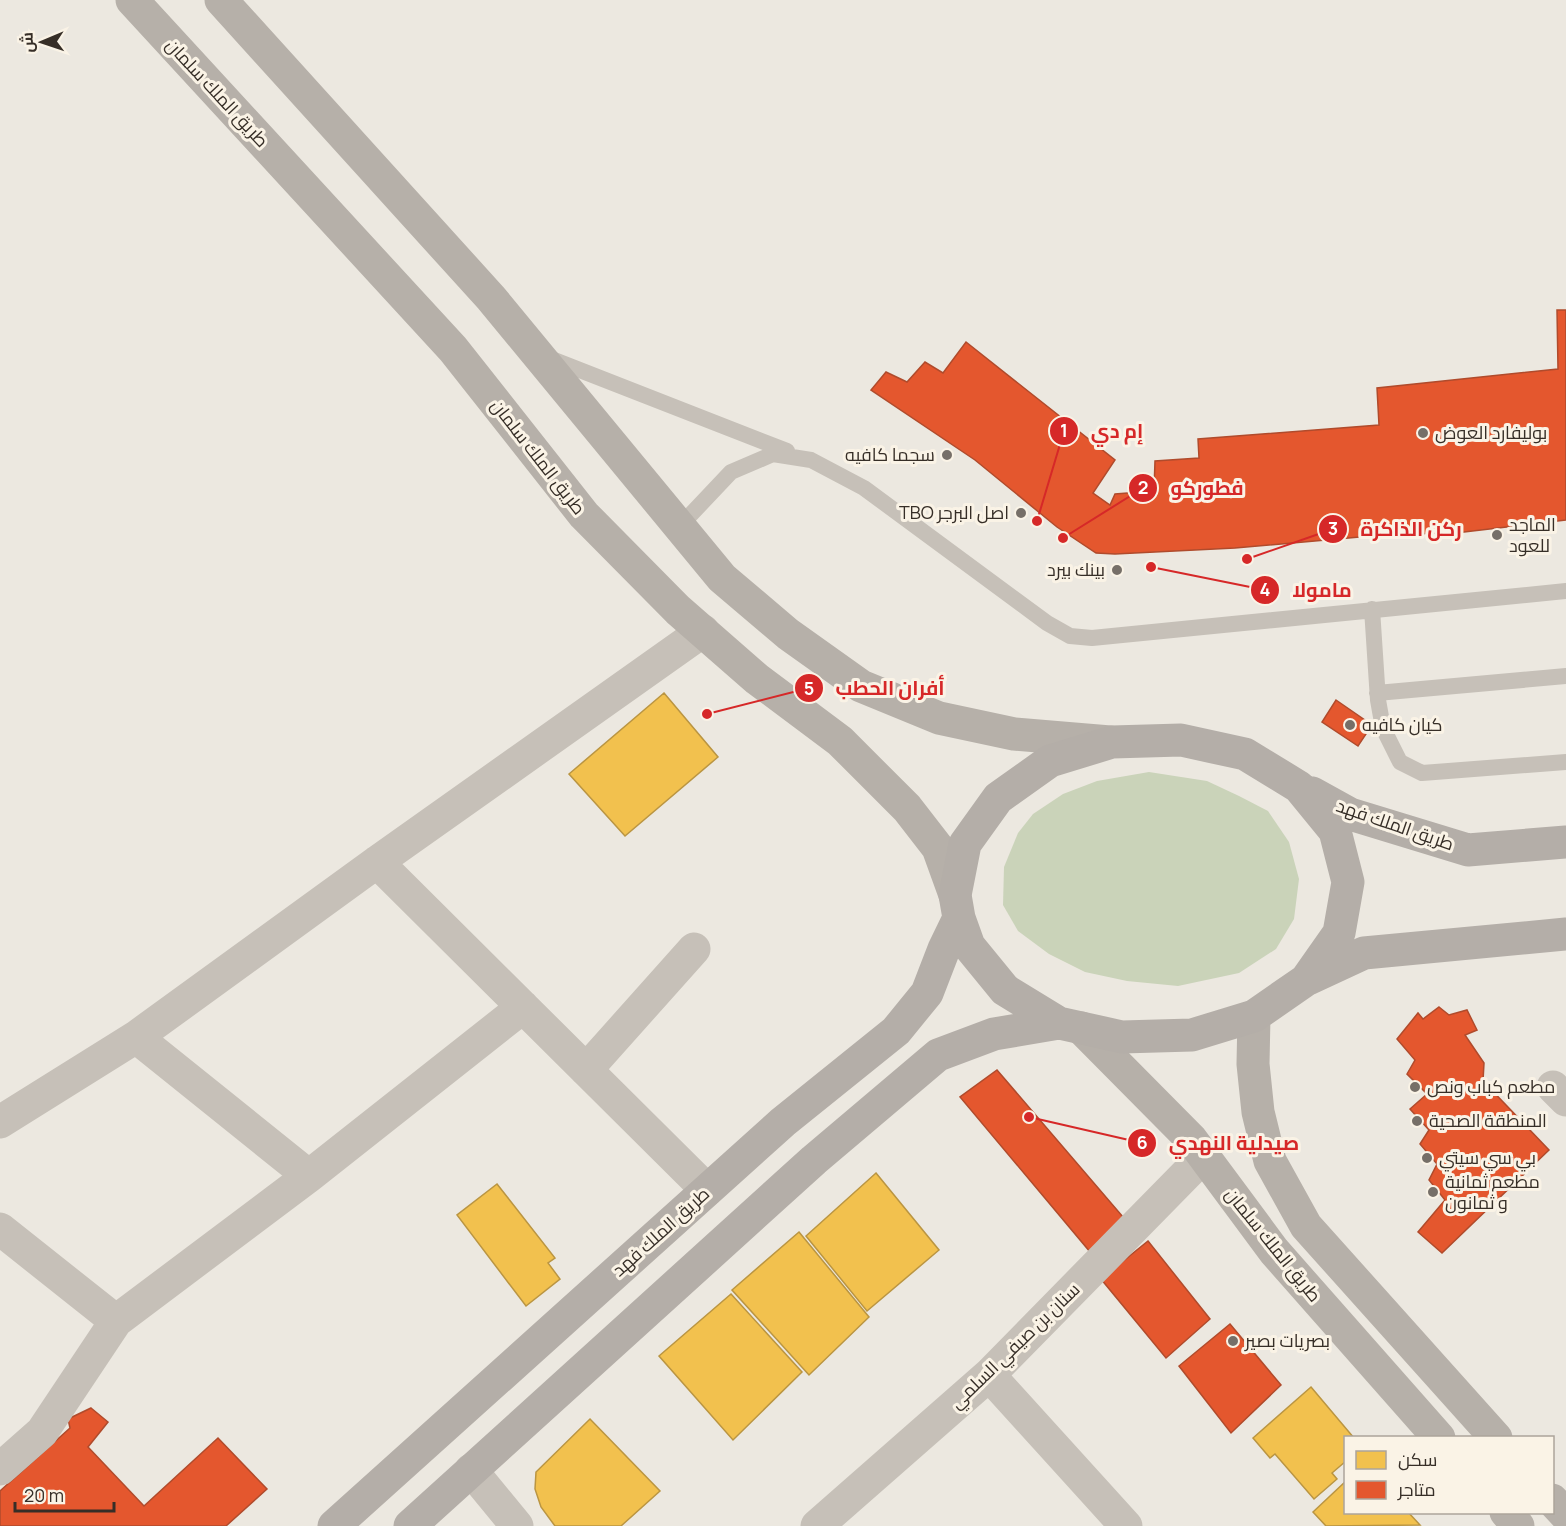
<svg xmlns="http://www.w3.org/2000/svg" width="1566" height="1526" viewBox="0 0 1566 1526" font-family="Manrope,Cairo,sans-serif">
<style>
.green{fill:#cad3b9}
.homes{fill:#f2c14e;stroke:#ba9542;stroke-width:1.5}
.shops{fill:#e4572e;stroke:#b04b2c;stroke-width:1.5}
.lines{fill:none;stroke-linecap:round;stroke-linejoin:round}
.lane{stroke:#c6c0b8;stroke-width:16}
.street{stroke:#c6c0b8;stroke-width:33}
.secondary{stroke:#b6b0a9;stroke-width:33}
.primary{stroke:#b4aea8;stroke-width:33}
.poi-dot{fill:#766f68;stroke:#faf3e6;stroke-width:2}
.labels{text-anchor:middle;stroke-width:6;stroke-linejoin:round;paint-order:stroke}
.street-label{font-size:18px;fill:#362e27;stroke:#faf3e6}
.poi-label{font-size:18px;fill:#362e27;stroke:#faf3e6;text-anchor:start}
.leader{fill:none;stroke:#d62828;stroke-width:2}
.callout-dot{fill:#d62828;stroke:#faf3e6;stroke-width:2}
.mark-label{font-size:18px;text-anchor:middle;font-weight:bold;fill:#fff}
.callout-label{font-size:20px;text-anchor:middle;font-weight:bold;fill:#d62828;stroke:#faf3e6;stroke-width:6;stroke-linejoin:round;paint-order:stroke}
</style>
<rect width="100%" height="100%" fill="#ece8e0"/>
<path class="green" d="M 1149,772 L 1207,781 L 1239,796 L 1268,811 L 1289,842 L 1299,879 L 1294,919 L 1276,949 L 1239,973 L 1178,986 L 1127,981 L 1085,972 L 1049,954 L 1018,931 L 1003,905 L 1004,867 L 1018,833 L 1033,814 L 1063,794 L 1097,781 Z"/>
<path class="homes" d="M 664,693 L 718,757 L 625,836 L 569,774 Z
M 876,1173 L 939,1250 L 867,1311 L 806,1236 Z
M 497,1184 L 555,1258 L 548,1263 L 560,1279 L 526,1306 L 457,1215 Z
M 799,1232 L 869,1317 L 809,1375 L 732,1290 Z
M 731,1294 L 802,1372 L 733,1440 L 659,1356 Z
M 1311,1387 L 1354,1438 L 1346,1438 L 1346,1461 L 1332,1473 L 1337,1479 L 1314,1499 L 1275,1454 L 1270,1458 L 1253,1438 Z
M 590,1419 L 660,1491 L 621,1526 L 555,1526 L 541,1507 L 535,1489 L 536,1472 Z
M 1346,1481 L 1346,1512 L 1408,1512 L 1420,1525 L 1326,1526 L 1313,1512 Z"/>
<path class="shops" d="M 1557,310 L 1566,310 L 1566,520 L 1464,532 L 1371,536 L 1235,548 L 1115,554 L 1096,553 L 1057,527 L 975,460 L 871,390 L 886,372 L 907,382 L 925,362 L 943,373 L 966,342 L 1115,460 L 1093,493 L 1110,505 L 1115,494 L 1154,491 L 1155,461 L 1199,458 L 1198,439 L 1379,425 L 1377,388 L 1558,369 Z
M 1336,700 L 1372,725 L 1358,746 L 1322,722 Z
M 1439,1007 L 1449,1015 L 1467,1010 L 1477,1030 L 1465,1035 L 1484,1063 L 1483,1081 L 1549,1150 L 1442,1253 L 1418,1232 L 1445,1200 L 1429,1180 L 1437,1164 L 1420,1144 L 1429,1130 L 1410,1109 L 1427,1094 L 1407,1074 L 1415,1060 L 1397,1039 L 1418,1013 L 1423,1019 Z
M 997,1070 L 1123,1217 L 1091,1253 L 960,1097 Z
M 1148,1241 L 1210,1319 L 1166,1358 L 1101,1279 Z
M 1230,1324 L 1281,1385 L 1231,1433 L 1179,1366 Z
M 91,1408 L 108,1422 L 88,1447 L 144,1506 L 218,1438 L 267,1489 L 226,1526 L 0,1526 L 0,1491 L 70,1428 L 68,1419 Z"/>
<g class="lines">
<path class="lane" d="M 549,358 L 787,451
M 679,527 L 731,472 L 773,454 L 811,460 L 864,488 L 1047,623 L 1070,636 L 1092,638 L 1566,591
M 1372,609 L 1378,700 L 1383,728 L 1400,762 L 1422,773 L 1566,762
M 1377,693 L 1566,676"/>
<path class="street" d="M 377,862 L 707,1190
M 136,1037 L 309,1176
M 586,1070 L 694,949
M 1553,1087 L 1566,1100
M 0,1122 L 136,1037 L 377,862 L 703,631
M 0,1229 L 116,1321
M 989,1375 L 1126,1526
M 0,1469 L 42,1432 L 116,1321 L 309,1176 L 523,1007
M 471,1470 L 517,1526
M 817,1526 L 989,1375 L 1204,1156"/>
<path class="secondary" d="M 132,0 L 453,349 L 584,515 L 678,610 L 757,679 L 840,741 L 907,808 L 938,848 L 955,895
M 221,0 L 491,298 L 722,578 L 788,634 L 861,686 L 939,718 L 1014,734 L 1110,742
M 1254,1016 L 1253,1064 L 1258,1112 L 1270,1161 L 1306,1226 L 1496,1438
M 1081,1028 L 1191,1139 L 1274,1251 L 1439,1438
M 1552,1500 L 1566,1515
M 1506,1512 L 1518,1526"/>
<path class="primary" d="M 1181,740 L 1245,754 L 1299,787 L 1335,831 L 1348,882 L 1339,933 L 1306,980 L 1254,1016 L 1192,1035 L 1122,1037 L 1059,1023 L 1005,990 L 969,946 L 959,918 L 955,895 L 965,844 L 998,798 L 1050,761 L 1112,742 Z
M 1312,793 L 1350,814 L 1468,850 L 1566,842
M 1308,979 L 1364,953 L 1566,934
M 334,1526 L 783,1122 L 896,1031 L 927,993 L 944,949 L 959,918
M 410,1526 L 814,1160 L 938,1055 L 994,1034 L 1059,1023"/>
</g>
<g class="poi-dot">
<circle cx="1423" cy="433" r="6"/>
<circle cx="947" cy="455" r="6"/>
<circle cx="1021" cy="513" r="6"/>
<circle cx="1497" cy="535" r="6"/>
<circle cx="1117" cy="570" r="6"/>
<circle cx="1350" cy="725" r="6"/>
<circle cx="1415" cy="1087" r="6"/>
<circle cx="1417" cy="1121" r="6"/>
<circle cx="1427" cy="1158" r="6"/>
<circle cx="1433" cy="1192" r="6"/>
<circle cx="1233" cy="1341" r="6"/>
</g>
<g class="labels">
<g class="street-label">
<text transform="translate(217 93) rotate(47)" y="6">طريق الملك سلمان</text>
<text transform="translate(538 457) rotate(52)" y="6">طريق الملك سلمان</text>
<text transform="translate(1395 825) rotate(19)" y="6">طريق الملك فهد</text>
<text transform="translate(661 1232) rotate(-42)" y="6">طريق الملك فهد</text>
<text transform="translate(1273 1245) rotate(51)" y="6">طريق الملك سلمان</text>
<text transform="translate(1015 1346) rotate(-44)" y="6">سنان بن صيفي السلمي</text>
</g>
<g class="poi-label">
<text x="1435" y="439">بوليفارد العوض</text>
<text x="935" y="461" text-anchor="end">سجما كافيه</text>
<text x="1009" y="519" text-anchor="end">TBO اصل البرجر</text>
<text x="1509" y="531">الماجد<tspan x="1509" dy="21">للعود</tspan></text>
<text x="1105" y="576" text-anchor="end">بينك بيرد</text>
<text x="1362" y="731">كيان كافيه</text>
<text x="1427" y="1093">مطعم كباب ونص</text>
<text x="1429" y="1127">المنطقة الصحية</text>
<text x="1439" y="1164">بي سي سيتي</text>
<text x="1445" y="1188">مطعم ثمانية<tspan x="1445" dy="21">و ثمانون</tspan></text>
<text x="1245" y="1347">بصريات بصير</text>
</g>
</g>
<path class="leader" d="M1037 521L1064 431M1063 538L1143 488M1247 559L1333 529M1151 567L1265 590M707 714L809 688M1029 1117L1142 1143"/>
<g class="callout-dot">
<circle cx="1037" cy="521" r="6"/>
<circle cx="1063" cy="538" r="6"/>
<circle cx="1247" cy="559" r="6"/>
<circle cx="1151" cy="567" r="6"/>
<circle cx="707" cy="714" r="6"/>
<circle cx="1029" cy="1117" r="6"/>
<circle cx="1064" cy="431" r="15"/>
<circle cx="1143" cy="488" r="15"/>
<circle cx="1333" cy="529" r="15"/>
<circle cx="1265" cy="590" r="15"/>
<circle cx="809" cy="688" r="15"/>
<circle cx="1142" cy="1143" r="15"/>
</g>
<g class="mark-label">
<text x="1064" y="437">1</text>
<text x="1143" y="494">2</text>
<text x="1333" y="535">3</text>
<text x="1265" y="596">4</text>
<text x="809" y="695">5</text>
<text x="1142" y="1149">6</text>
</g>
<g class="callout-label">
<text x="1117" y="438">إم دي</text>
<text x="1207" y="495">فطوركو</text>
<text x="1411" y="536">ركن الذاكرة</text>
<text x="1322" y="597">مامولا</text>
<text x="890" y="695">أفران الحطب</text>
<text x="1234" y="1150">صيدلية النهدي</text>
</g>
<rect x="1344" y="1436" width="210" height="78" fill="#faf3e6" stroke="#aca49a" stroke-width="1.5"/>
<rect x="1356" y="1451" width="30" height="18" fill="#f2c14e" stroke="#aca49a" stroke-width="1.5"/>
<text x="1398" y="1466" font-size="18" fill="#362e27">سكن</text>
<rect x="1356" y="1481" width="30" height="18" fill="#e4572e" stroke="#aca49a" stroke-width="1.5"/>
<text x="1398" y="1496" font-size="18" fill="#362e27">متاجر</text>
<g transform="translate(42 42) rotate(268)" stroke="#faf3e6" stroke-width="4.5" paint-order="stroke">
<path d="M0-4.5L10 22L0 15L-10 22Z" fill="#362e27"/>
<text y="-9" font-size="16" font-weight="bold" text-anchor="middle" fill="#362e27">ش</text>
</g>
<path d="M15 1502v9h99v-9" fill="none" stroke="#362e27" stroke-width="3"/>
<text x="24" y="1502" font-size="18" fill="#362e27" stroke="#faf3e6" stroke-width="4.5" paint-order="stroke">20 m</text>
</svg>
